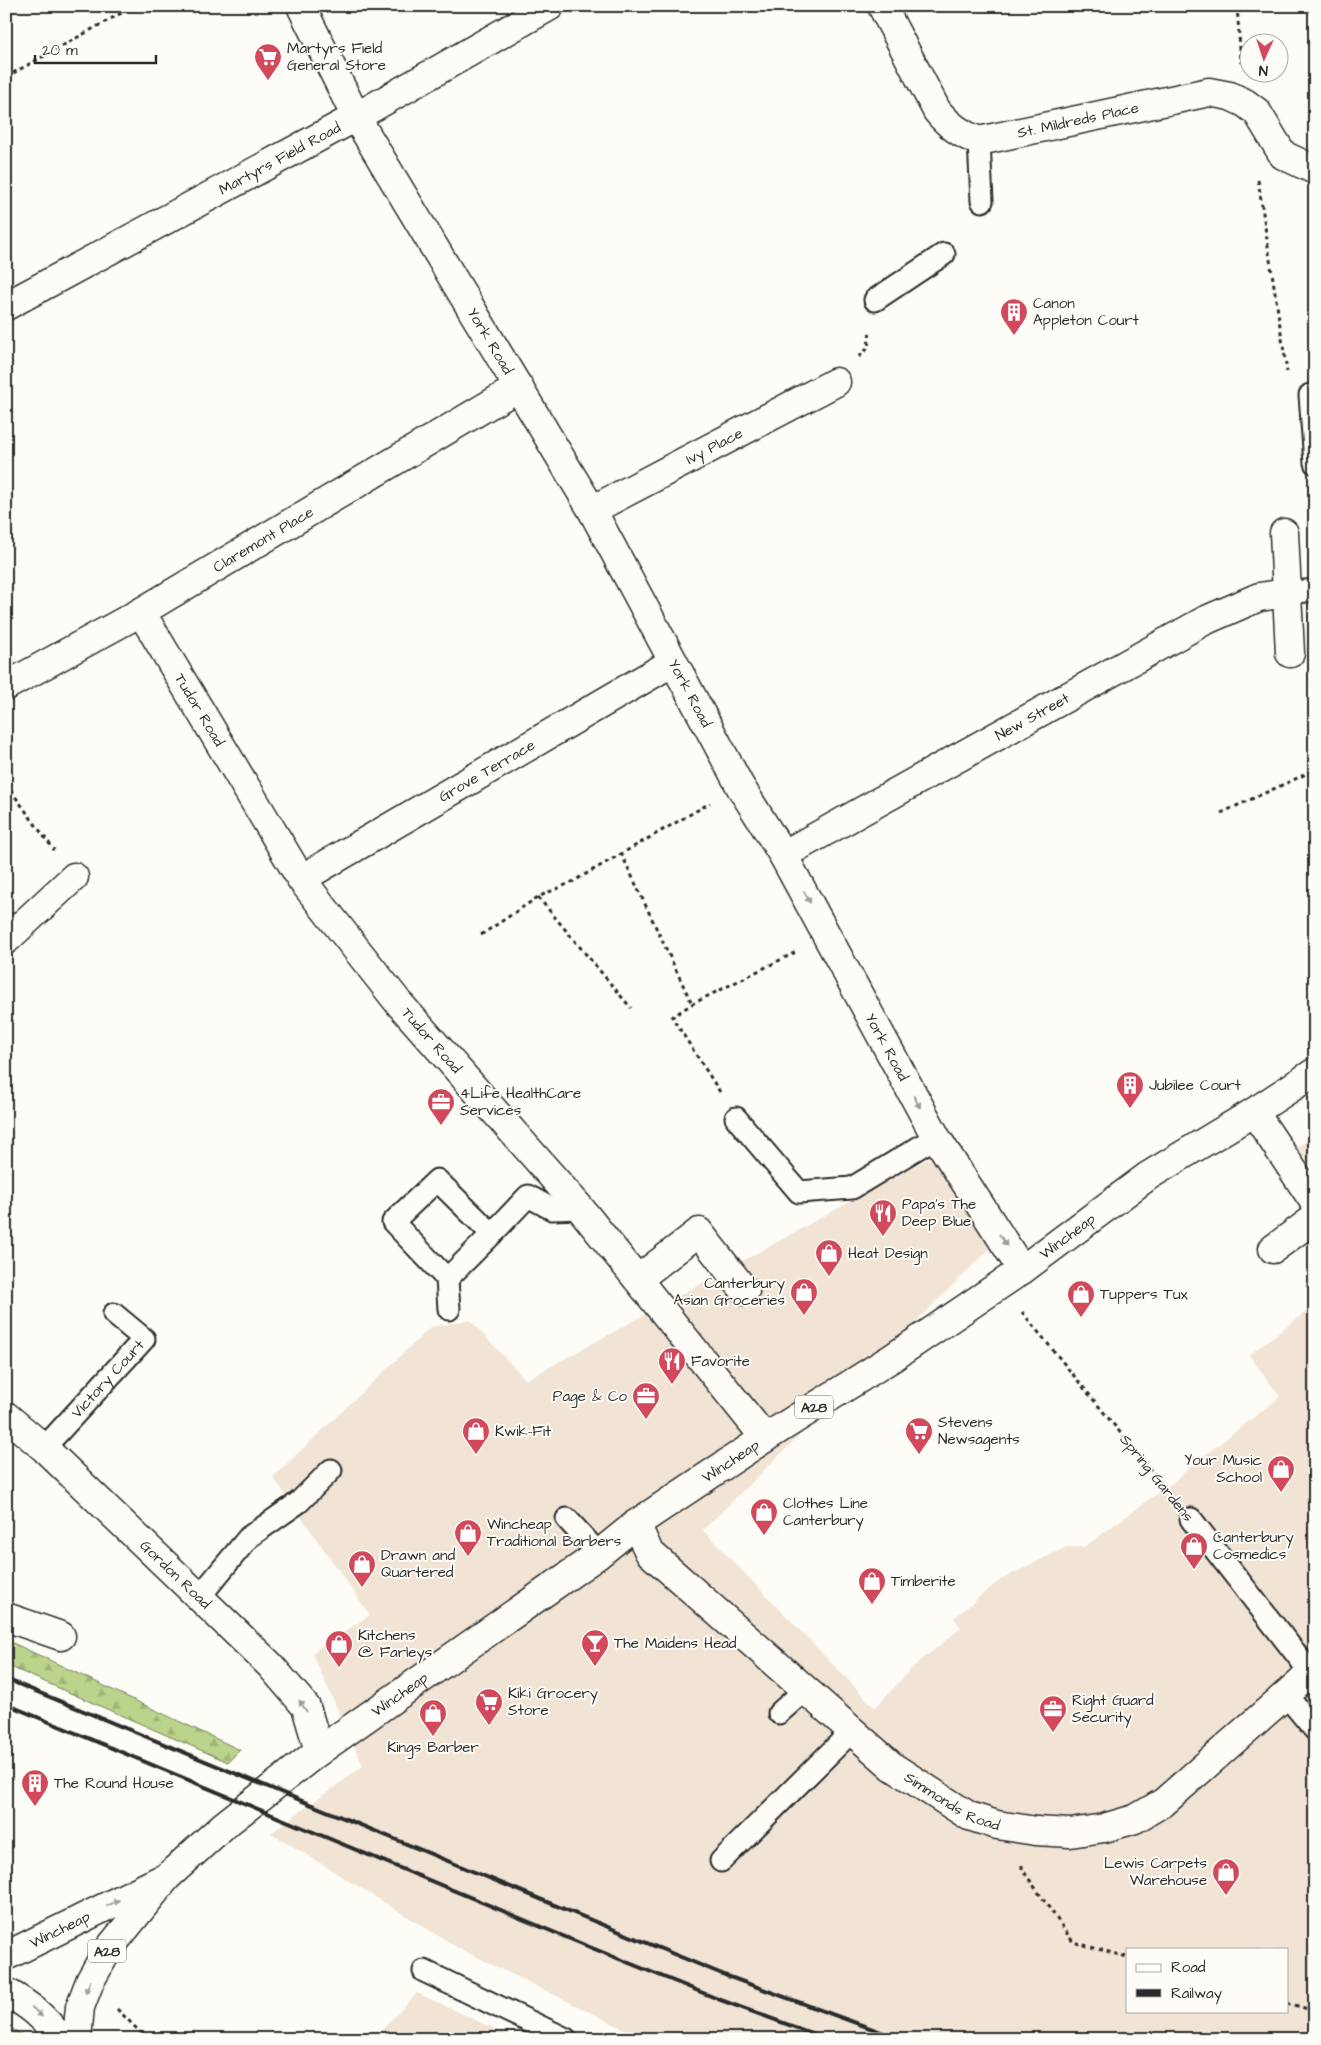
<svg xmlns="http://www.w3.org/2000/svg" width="1321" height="2045" viewBox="0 0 1321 2045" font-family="'Architects Daughter',sans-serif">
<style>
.built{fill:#f1e4d5;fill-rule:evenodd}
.grass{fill:url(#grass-tufts);stroke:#737f5a}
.forest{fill:url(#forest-firs);stroke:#737f5a}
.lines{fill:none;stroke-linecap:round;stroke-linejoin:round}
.service-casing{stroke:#2b2b2b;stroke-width:25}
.minor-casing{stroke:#2b2b2b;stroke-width:31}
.trunk-casing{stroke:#2b2b2b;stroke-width:31}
.path{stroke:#2b2b2b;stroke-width:3;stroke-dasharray:4 4;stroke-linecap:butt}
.service{stroke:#fdfcf7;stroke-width:21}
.minor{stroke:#fdfcf7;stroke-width:28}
.trunk{stroke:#fdfcf7;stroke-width:28}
.rail{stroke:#2b2b2b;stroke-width:4}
.oneway{fill:#9e9e9b}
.labels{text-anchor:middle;stroke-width:4;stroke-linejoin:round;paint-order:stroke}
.shield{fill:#fdfcf7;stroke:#6a6a68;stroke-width:1}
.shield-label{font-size:14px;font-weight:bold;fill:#2b2b2b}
.poi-label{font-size:15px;fill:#2b2b2b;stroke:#fdfcf7;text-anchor:start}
.street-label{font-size:15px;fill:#2b2b2b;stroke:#fdfcf7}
</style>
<defs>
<pattern id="grass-tufts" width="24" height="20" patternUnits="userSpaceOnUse" patternTransform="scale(1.25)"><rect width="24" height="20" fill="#bbd38a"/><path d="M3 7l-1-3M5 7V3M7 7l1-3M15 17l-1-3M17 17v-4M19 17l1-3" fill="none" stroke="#a1b577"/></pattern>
<pattern id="forest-firs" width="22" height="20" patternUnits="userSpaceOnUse" patternTransform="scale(1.25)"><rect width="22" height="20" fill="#bbd38a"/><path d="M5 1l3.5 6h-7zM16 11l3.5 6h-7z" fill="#a1b577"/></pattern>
</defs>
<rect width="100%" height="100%" fill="#fdfcf7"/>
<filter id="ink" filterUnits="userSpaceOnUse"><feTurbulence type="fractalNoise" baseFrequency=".02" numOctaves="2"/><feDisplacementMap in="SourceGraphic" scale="10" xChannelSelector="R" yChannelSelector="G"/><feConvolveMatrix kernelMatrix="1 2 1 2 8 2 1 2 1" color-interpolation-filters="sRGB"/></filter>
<g filter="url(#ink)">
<path class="built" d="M 1315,1135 L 1315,1170 L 1297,1147 Z
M 935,1155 L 994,1245 L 703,1530 L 875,1708 L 913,1667 L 961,1628 L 954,1618 L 1000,1580 L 1066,1547 L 1084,1547 L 1176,1480 L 1200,1459 L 1280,1397 L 1249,1355 L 1315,1305 L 1315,2039 L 645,2039 L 460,1949 L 271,1833 L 363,1766 L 312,1653 L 370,1615 L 273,1477 L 431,1327 L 470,1320 L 526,1380 ZM 1127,1949 L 1287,1949 L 1287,2011 L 1127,2011 Z
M 417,1993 L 516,2039 L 373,2039 Z"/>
<path class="grass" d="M 6,2024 L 27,2039 L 6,2039 Z"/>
<path class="forest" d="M 6,1640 L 30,1651 L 240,1750 L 228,1762 L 6,1665 Z"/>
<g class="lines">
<g class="service-casing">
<g id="service">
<path d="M 979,141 L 982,201"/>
<path d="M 875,300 L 944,254"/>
<path d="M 1310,395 L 1315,463"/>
<path d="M 1287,593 L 1315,590"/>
<path d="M 736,1118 L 799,1192 L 852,1188 L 936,1137"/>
<path d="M 492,1234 L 528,1196 L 552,1209 L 580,1208"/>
<path d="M 447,1279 L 492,1234 L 437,1180 L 393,1222 L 447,1279 L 449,1309"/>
<path id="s1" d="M 44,1448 L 144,1339 L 114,1314"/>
<path d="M 567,1519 L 599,1554"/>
<path d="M 1191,1519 L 1311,1673"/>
<path d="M 200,1596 L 249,1537 L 299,1502 L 331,1470"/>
<path d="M 1286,1695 L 1315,1730"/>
<path d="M 779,1713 L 805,1690"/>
<path d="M 721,1861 L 852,1731"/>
<path d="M 424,1971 L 566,2039"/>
</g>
</g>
<g class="minor-casing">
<g id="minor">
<path id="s2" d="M 301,6 L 356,117 L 592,510 L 740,786 L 783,855 L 936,1137 L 1022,1270"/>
<path id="s3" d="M 882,6 L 937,111 C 949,126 962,135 979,141 L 1209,92 L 1230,96 L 1245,103 L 1257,112 L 1283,155 L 1315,170"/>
<path id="s4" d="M 6,306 L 356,117 L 550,6"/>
<path id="s5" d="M 592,510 L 836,382"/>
<path d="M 1284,533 L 1290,653"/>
<path id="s6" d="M 141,612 L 301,879 L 398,1002 L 580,1208 L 765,1438"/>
<path id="s7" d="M 6,686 L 141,612 L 519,387"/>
<path id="s8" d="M 783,855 L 1204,621 L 1259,597 L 1287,593"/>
<path id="s9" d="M 301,879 L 673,662"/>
<path d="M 6,940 L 74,877"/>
<path d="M 1254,1112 L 1315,1203"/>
<path d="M 1273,1249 L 1315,1218"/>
<path d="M 638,1279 L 699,1232 L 745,1291"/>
<path id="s10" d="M 6,1416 L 44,1448 L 270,1665 L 306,1707 L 319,1751"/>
<path id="s11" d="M 636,1524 L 649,1552 L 893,1767 L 969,1816 L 997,1825 L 1036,1831 L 1070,1833 L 1104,1828 L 1135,1819 L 1164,1802 L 1315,1669"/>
<path d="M 6,1617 L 61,1636"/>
</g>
</g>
<g class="trunk-casing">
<g id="trunk">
<path id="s12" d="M 6,1956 L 160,1880"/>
<path d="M 6,1992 C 30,2005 44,2017 61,2039"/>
<path id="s13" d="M 77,2039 L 80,2007 L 90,1981 L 107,1951 L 167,1877 L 223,1826 L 319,1751 L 599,1554 L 636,1524 L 765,1438 L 892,1358 L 1022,1270 L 1148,1176 L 1254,1112 L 1315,1072"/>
</g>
</g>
<path class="path" d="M 1237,6 L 1241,63
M 6,77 L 134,6
M 1258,180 L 1287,372
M 859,357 L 868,348 L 870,330
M 1312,679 L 1315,711
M 6,784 L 54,850
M 1221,813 L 1315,770
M 621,853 L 692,1004
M 538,897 L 631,1008
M 481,935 L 538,897 L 572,882 L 710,803
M 720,1092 L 672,1017 L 692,1004 L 796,952
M 1022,1312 L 1171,1495
M 1022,1865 L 1022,1869 L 1073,1942 L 1127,1957
M 1287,2003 L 1315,2011
M 117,2009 L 147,2039"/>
<use href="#service" class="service"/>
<use href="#minor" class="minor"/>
<use href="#trunk" class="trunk"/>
<path class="rail" d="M 6,1679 L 727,1976 L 900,2039
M 6,1704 L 587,1946 L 718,1999 L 827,2039"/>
</g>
<defs><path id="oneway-solid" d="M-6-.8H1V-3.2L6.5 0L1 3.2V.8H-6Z" transform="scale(1.25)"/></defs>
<g class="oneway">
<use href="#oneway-solid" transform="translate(807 897) rotate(61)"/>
<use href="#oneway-solid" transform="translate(917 1102) rotate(62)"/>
<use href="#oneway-solid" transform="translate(1003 1240) rotate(57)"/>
<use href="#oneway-solid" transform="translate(303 1706) rotate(-123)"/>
<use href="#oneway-solid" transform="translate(113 1903) rotate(-26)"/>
<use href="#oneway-solid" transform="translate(88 1987) rotate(111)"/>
<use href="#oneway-solid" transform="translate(37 2012) rotate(42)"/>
</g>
</g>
<defs>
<g id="supermarket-pin" transform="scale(1.4375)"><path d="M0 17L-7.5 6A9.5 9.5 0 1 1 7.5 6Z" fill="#d1495b" stroke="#fdfcf7"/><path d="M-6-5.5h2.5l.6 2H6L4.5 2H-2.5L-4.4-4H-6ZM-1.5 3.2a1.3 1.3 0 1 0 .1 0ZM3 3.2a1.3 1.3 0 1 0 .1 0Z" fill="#fff"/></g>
<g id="building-pin" transform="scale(1.4375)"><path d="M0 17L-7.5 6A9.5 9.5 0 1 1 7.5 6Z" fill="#d1495b" stroke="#fdfcf7"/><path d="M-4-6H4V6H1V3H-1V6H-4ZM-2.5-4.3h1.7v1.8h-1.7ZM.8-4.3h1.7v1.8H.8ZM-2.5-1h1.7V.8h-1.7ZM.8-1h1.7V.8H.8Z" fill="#fff"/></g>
<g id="office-pin" transform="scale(1.4375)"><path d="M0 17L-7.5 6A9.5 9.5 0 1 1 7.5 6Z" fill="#d1495b" stroke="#fdfcf7"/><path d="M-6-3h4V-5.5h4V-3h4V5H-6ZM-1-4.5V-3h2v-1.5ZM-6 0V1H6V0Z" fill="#fff"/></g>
<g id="restaurant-pin" transform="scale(1.4375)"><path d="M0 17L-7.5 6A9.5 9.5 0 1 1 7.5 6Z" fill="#d1495b" stroke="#fdfcf7"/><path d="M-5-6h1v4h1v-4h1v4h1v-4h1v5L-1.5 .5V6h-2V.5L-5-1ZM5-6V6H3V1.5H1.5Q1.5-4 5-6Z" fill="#fff"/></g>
<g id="shop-pin" transform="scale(1.4375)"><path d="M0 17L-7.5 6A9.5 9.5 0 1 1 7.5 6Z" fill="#d1495b" stroke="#fdfcf7"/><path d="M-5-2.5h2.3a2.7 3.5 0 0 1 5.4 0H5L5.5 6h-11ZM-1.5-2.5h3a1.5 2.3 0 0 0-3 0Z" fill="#fff"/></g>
<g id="bar-pin" transform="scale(1.4375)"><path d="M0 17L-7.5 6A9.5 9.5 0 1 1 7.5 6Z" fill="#d1495b" stroke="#fdfcf7"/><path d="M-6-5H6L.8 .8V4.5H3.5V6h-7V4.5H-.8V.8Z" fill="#fff"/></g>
</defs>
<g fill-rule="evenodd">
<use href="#supermarket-pin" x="268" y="57"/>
<use href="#building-pin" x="1014" y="312"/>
<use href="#building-pin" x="1130" y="1085"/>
<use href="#office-pin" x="441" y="1102"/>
<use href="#restaurant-pin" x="883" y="1213"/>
<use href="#shop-pin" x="829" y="1253"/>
<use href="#shop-pin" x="804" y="1292"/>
<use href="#shop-pin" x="1081" y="1294"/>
<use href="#restaurant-pin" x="672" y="1361"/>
<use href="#office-pin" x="646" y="1396"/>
<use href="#shop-pin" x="476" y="1431"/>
<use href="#supermarket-pin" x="919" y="1431"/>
<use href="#shop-pin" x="1281" y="1469"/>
<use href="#shop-pin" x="764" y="1512"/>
<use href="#shop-pin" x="468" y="1533"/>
<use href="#shop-pin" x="1194" y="1546"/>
<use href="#shop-pin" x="362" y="1564"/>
<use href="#shop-pin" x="872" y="1581"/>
<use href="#bar-pin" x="595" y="1643"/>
<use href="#shop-pin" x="339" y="1644"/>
<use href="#supermarket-pin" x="489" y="1702"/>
<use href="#office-pin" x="1053" y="1709"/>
<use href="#shop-pin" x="433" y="1713"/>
<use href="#building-pin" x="35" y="1783"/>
<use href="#shop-pin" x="1226" y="1872"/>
</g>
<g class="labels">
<g class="shield">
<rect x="795" y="1395.5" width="38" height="23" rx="4"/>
<rect x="88" y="1939.5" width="38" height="23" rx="4"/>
</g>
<g class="shield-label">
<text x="814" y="1412">A28</text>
<text x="107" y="1956">A28</text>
</g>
<g class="poi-label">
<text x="287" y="53">Martyrs Field<tspan x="287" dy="17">General Store</tspan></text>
<text x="1033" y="308">Canon<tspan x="1033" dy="17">Appleton Court</tspan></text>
<text x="1149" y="1090">Jubilee Court</text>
<text x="460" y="1098">4Life HealthCare<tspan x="460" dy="17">Services</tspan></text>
<text x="902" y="1209">Papa's The<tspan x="902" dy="17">Deep Blue</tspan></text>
<text x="848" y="1258">Heat Design</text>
<text x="785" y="1288" text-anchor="end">Canterbury<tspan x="785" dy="17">Asian Groceries</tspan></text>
<text x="1100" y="1299">Tuppers Tux</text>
<text x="691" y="1366">Favorite</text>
<text x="627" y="1401" text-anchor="end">Page &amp; Co</text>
<text x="938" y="1427">Stevens<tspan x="938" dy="17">Newsagents</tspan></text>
<text x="495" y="1436">Kwik-Fit</text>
<text x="1262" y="1465" text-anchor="end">Your Music<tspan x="1262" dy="17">School</tspan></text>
<text x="783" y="1508">Clothes Line<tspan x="783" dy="17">Canterbury</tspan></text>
<text x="487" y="1529">Wincheap<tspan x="487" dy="17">Traditional Barbers</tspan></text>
<text x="1213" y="1542">Canterbury<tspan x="1213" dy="17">Cosmedics</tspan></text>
<text x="381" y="1560">Drawn and<tspan x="381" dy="17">Quartered</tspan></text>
<text x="891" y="1586">Timberite</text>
<text x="358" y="1640">Kitchens<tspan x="358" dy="17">@ Farleys</tspan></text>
<text x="614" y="1648">The Maidens Head</text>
<text x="508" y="1698">Kiki Grocery<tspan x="508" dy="17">Store</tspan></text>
<text x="1072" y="1705">Right Guard<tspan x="1072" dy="17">Security</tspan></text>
<text x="433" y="1752" text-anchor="middle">Kings Barber</text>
<text x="54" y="1788">The Round House</text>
<text x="1207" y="1868" text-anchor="end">Lewis Carpets<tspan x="1207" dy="17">Warehouse</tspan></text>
</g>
<g class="street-label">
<text dy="5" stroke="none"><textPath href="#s3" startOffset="272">St. Mildreds Place</textPath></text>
<text dy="5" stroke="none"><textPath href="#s4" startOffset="311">Martyrs Field Road</textPath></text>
<text dy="5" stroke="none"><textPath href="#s2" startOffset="385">York Road</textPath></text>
<text dy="5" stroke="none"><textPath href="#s5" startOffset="138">Ivy Place</textPath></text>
<text dy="5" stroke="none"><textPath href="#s7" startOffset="296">Claremont Place</textPath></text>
<text dy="5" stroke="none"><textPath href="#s2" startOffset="790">York Road</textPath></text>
<text dy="5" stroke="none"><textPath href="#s6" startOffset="114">Tudor Road</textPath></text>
<text dy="5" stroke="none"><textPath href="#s8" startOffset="285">New Street</textPath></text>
<text dy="5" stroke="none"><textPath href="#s9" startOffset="215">Grove Terrace</textPath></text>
<text dy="5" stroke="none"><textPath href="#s6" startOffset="519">Tudor Road</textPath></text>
<text dy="5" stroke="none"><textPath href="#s2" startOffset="1195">York Road</textPath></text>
<text dy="5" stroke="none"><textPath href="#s13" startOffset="1296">Wincheap</textPath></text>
<text dy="5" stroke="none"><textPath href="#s1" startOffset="94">Victory Court</textPath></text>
<text dy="5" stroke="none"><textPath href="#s13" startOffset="891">Wincheap</textPath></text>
<text transform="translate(1157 1478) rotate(51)" y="5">Spring Gardens</text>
<text dy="5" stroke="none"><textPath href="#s10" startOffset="232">Gordon Road</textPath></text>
<text dy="5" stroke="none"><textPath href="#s13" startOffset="486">Wincheap</textPath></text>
<text dy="5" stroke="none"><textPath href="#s11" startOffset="425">Simmonds Road</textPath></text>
<text dy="5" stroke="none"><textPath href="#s12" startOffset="60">Wincheap</textPath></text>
</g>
</g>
<rect width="1321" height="2045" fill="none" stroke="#fdfcf7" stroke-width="25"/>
<rect x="12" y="12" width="1296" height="2020" fill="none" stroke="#2b2b2b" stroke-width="2" filter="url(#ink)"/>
<rect x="1126" y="1948" width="162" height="65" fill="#fdfcf7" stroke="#a9a8a5"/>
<rect x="1136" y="1964" width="25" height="8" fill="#fdfcf7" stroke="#a9a8a5"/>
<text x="1171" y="1972" font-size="15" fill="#2b2b2b">Road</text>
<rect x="1136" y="1989" width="25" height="8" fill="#2b2b2b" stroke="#a9a8a5"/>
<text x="1171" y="1998" font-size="15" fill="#2b2b2b">Railway</text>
<g transform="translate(1264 58) rotate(183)"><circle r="24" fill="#fdfcf7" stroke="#a9a8a5"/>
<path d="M0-4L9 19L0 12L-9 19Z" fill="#d1495b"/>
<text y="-8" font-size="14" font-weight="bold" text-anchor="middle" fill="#2b2b2b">N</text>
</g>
<path d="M35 55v8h121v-8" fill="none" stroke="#2b2b2b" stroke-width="2.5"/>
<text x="42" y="55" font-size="15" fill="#2b2b2b" stroke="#fdfcf7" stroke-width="4" paint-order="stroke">20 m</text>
</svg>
